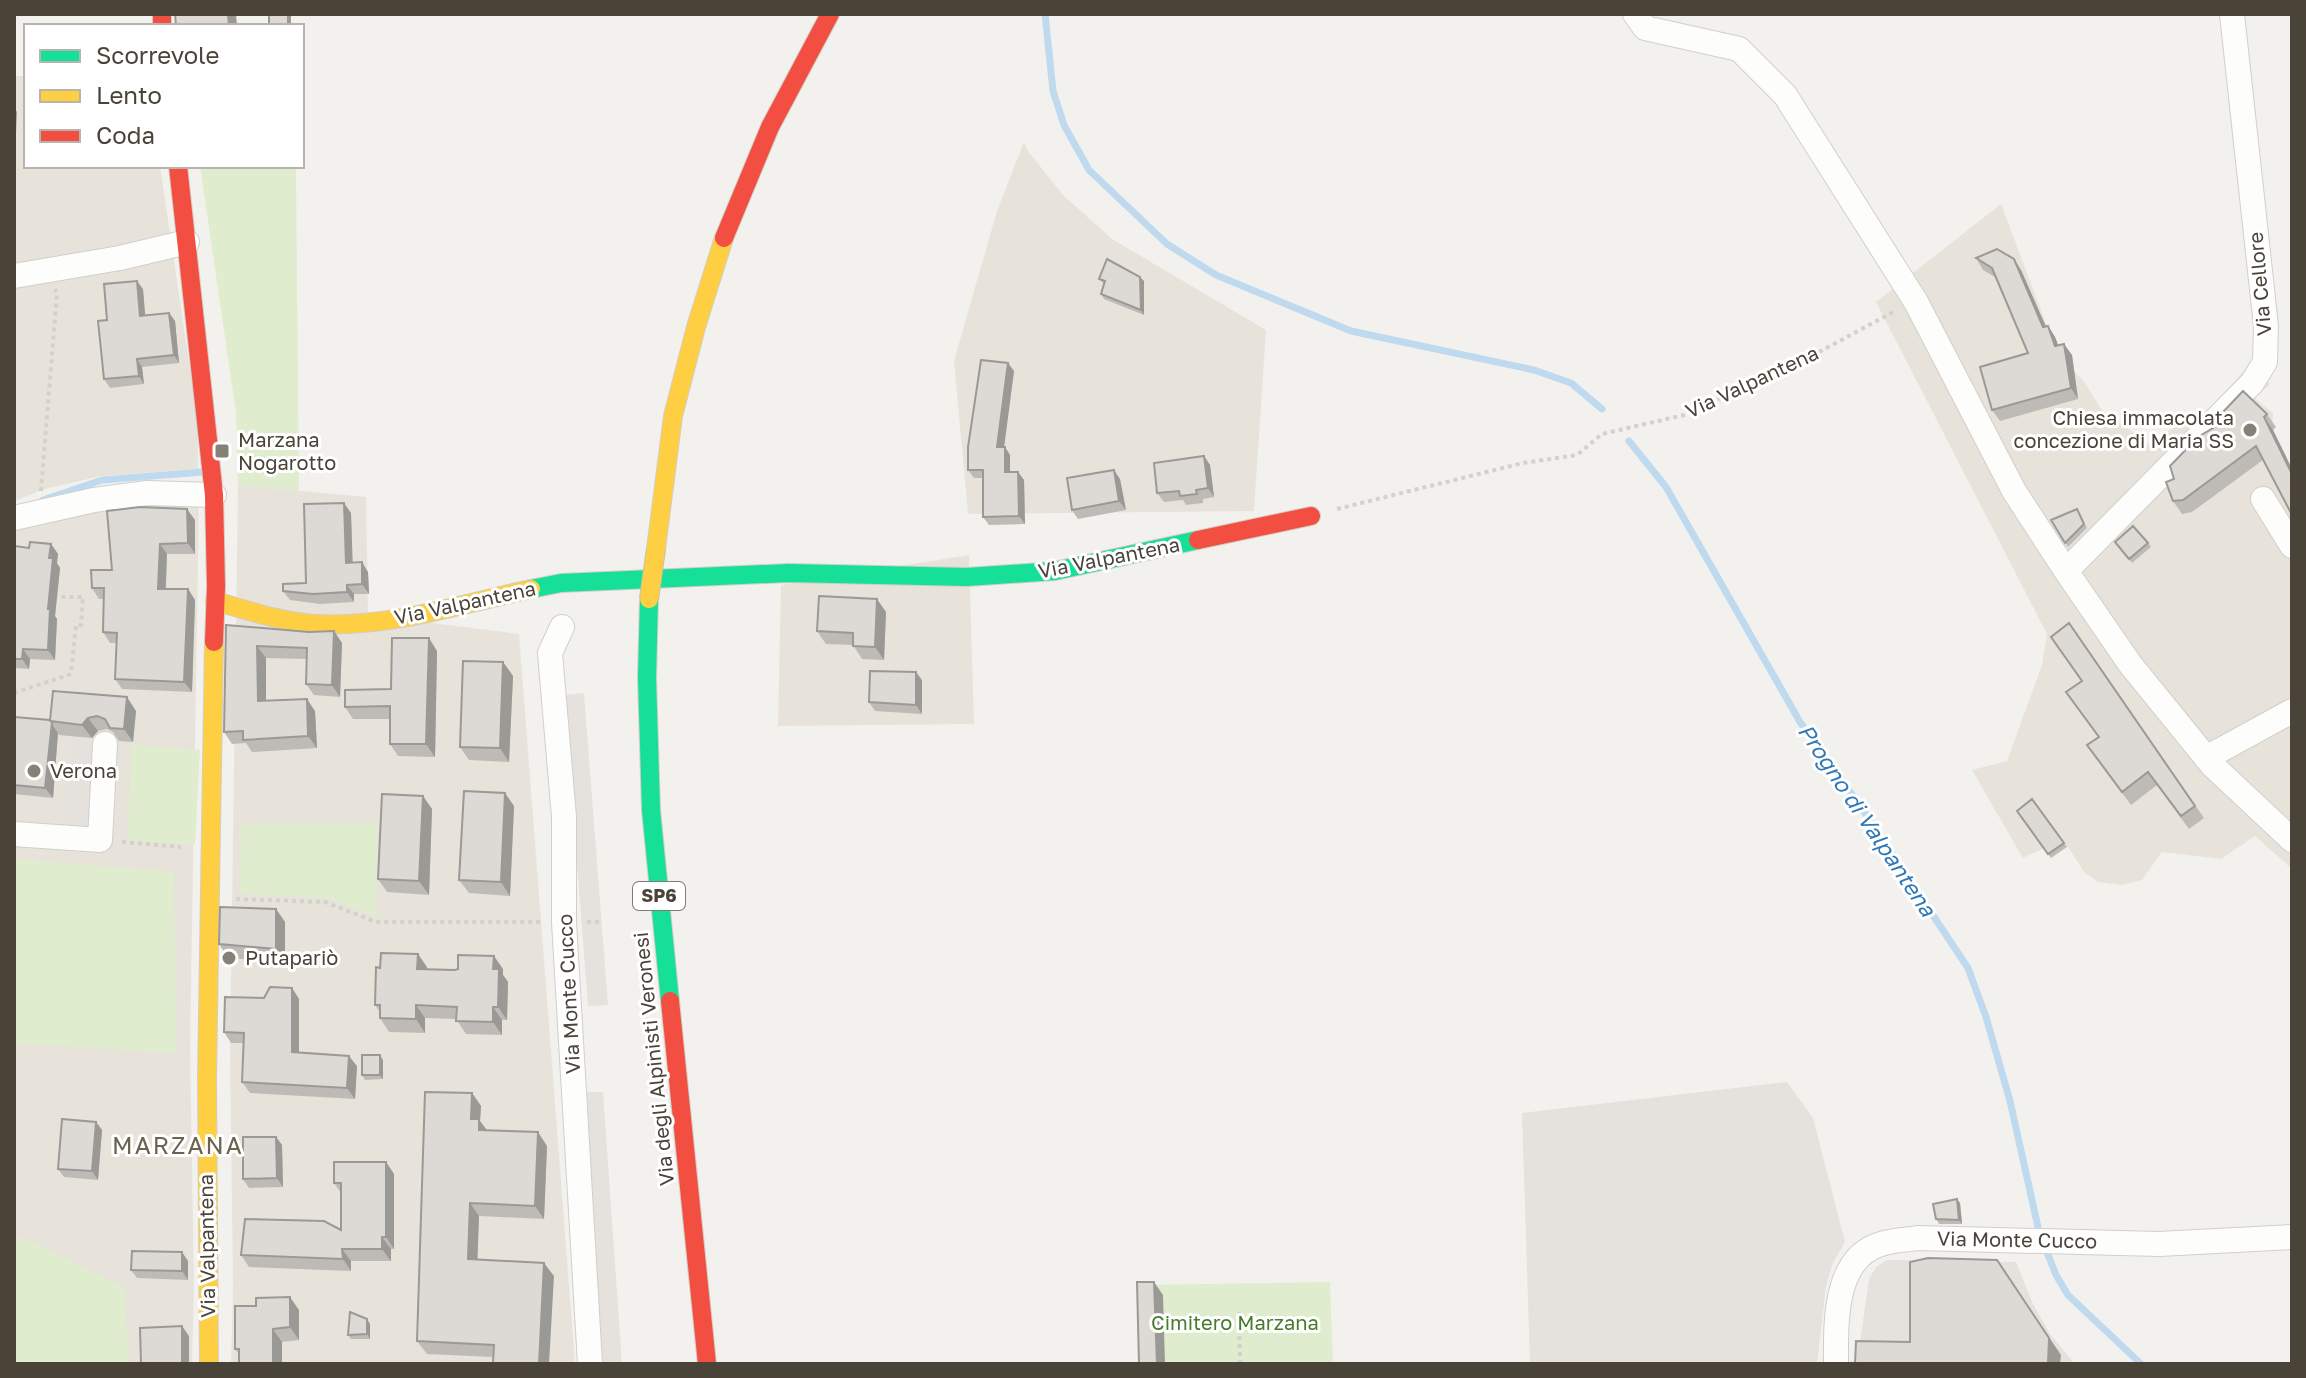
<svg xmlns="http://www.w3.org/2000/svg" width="2306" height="1378" viewBox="0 0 2306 1378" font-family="'Golos Text',sans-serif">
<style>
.residential{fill:#e7e3db}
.industrial{fill:#e5e1dd}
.green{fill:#dfedce}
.parking{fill:#e5e2de}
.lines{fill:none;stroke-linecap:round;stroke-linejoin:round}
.stream{stroke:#bfdaef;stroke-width:7}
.street-casing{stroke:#d1cfcb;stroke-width:26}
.fast-casing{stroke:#d2cec4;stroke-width:20}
.slow-casing{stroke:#d2cec4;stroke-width:20}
.jam-casing{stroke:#d2cec4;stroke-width:20}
.path{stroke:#d3d1cb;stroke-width:4;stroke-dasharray:4 4;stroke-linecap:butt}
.street{stroke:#fdfdfc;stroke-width:24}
.fast{stroke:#16e098;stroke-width:18}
.slow{stroke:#ffcf43;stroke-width:18}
.jam{stroke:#f24e42;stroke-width:18}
.slow-bridge-casing{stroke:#cabfa9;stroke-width:20;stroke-linecap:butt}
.slow-bridge{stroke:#ffcf43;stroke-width:18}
.wall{fill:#bebbb7}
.shaded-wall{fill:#9b9995}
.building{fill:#dddad5;stroke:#9b9995;stroke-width:2}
.poi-dot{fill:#858177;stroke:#fff;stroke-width:3}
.labels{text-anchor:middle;stroke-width:6;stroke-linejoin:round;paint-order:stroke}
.shield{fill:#fff;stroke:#807c74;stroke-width:2}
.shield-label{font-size:18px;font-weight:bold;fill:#4a4438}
.street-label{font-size:20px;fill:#4a4438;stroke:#fff}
.poi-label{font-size:20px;fill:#4a4438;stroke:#fff;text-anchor:start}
.park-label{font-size:20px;fill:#477c2b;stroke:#fff}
.water-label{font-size:22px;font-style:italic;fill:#3179b6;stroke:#fff}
.quarter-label{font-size:24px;letter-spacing:2px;fill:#6c6250;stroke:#fff}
</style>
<rect width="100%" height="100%" fill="#f3f1ed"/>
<path class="residential" d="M 14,76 L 26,76 L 26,166 L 160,166 L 197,416 L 198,469 L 101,476 L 45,489 L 14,501 Z
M 1024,142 L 1027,150 L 1063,195 L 1112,239 L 1266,330 L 1254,511 L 968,514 L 954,361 L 997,211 Z
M 2001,204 L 2044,318 L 2061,357 L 2085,383 L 2101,409 L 2149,444 L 2163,433 L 2207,414 L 2254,359 L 2270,385 L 2253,397 L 2273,413 L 2272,428 L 2292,498 L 2292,869 L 2255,836 L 2221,859 L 2162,852 L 2142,880 L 2122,885 L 2098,882 L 2084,872 L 2069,848 L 2055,843 L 2023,858 L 1972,770 L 2007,761 L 2042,665 L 2047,634 L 1876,302 Z
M 238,485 L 366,497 L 368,615 L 519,634 L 575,1364 L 231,1364 L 233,1286 L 230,1048 Z
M 199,502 L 190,1048 L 194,1286 L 192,1364 L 14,1364 L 14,530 L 106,508 Z
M 969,555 L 974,724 L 778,726 L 781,585 Z"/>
<path class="industrial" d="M 1787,1082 L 1813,1118 L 1845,1242 L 1833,1263 L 1826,1286 L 1817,1364 L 1530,1364 L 1522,1113 Z
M 1887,1260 L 2016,1262 L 2033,1304 L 2050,1334 L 2075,1364 L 1857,1364 L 1869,1279 L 1876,1267 Z"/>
<path class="green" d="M 200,166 L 296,166 L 299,491 L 238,485 L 236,413 Z
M 132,745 L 200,750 L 195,844 L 127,841 Z
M 241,823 L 377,823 L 376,917 L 329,898 L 240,894 Z
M 14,859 L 174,872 L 176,1053 L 14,1043 Z
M 14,1238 L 24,1239 L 124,1287 L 129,1364 L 14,1364 Z
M 1330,1282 L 1333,1364 L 1143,1364 L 1137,1285 Z"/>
<path class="parking" d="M 584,693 L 608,1005 L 588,1006 L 564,695 Z
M 70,730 L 119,733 L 112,841 L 64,838 Z
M 587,1092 L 603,1092 L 622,1364 L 601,1364 Z"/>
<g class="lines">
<path class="stream" d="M 1045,14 L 1053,91 L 1064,125 L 1089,170 L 1167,244 L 1216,275 L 1351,331 L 1534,370 L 1571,383 L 1602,409
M 1629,441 L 1666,487 L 1800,722 L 1859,804 L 1968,968 L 1986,1017 L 2010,1101 L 2038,1227
M 43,500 L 102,480 L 203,472
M 2047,1252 L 2056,1275 L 2068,1295 L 2141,1364"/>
<g class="street-casing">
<path id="street" d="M 1635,14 L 1645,28 L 1739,49 L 1785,95 L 1916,302 L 2014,491 L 2066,571 L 2130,664 L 2212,765 L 2292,840
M 14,276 L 120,258 L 187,242
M 2263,499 L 2292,546
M 14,518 L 94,500 L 147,493 L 214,495
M 2066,571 L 2252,383 L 2265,362 L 2266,326 L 2232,14
M 562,627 L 550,653 L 564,817 L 564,922 L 590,1364
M 2206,758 L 2292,711
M 14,834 L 100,840 L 105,744
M 1836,1364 C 1836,1325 1833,1258 1881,1244 C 1892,1240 1906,1240 1918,1238 L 2159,1244 L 2292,1237"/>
</g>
<g class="fast-casing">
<path id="fast" d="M 531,589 L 561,583 L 788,573 L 967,577 L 1055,571 L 1198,540
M 649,599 L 647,678 L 651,810 L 670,1001"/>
</g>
<g class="slow-casing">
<path id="slow" d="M 656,549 L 673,416 L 696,327 L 724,238
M 215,601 C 249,611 282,622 317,624 C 389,628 462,604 531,589
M 209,1364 L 207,1078 L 214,642"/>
</g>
<g class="jam-casing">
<path id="jam" d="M 162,14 L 162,26
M 178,166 L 214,495 L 216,586 L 214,642
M 724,238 L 770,127 L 830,14
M 1198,540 L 1311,516
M 670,1001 L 707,1364"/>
</g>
<path class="path" d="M 41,491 L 57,293 L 55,289
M 1337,509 L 1523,463 L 1577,455 L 1602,434 L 1684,415 L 1808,358 L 1895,311
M 14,693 L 71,674 L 76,625 L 81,625 L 83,597 L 52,597
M 122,842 L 181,847
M 236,899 L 325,902 L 376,922 L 543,922
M 587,922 L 600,922
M 1239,1312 L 1240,1364"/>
<use href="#street" class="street"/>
<use href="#fast" class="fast"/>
<use href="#slow" class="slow"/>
<use href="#jam" class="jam"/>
<g class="slow-bridge-casing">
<path id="slow-bridge" d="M 649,599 L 656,549"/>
</g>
<use href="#slow-bridge" class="slow-bridge"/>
</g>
<path class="wall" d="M 1976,258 L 2021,270 L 2046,327 L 2048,326 L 2055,337 L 2058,345 L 2072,355 L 2078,399 L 2000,421 L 1992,410 L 2028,353 L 1995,277 L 1983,270 Z
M 1099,279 L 1144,281 L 1144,315 L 1104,299 L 1101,294 L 1104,284 Z
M 143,289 L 145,316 L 169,313 L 175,321 L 179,363 L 142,367 L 144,384 L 110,388 L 104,379 L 107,320 Z
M 1014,371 L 1004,447 L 1010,455 L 1010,472 L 1018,472 L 1024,480 L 1025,524 L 989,525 L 983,517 L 983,478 L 974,478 L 968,470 Z
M 2222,413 L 2267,414 L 2276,427 L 2273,430 L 2292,469 L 2292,515 L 2263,460 L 2192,512 L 2182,514 L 2173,501 L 2174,479 L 2227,420 Z
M 1204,456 L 1210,465 L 1214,497 L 1203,499 L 1203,503 L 1186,505 L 1183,500 L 1164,502 L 1157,493 Z
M 1120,479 L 1126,510 L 1078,519 L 1072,510 Z
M 2077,509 L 2087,528 L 2068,547 L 2051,520 Z
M 351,513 L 352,563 L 368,572 L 369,594 L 354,594 L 354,602 L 320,604 L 290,600 L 283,591 L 306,583 Z
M 195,520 L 195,554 L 167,554 L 166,589 L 188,589 L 195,600 L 192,692 L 122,689 L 115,679 L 117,643 L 110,643 L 103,632 L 103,599 L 99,599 L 92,588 Z
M 2115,542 L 2148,543 L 2151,547 L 2132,563 Z
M 51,544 L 58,554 L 57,563 L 60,568 L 55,616 L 57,619 L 55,660 L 30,659 L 29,669 L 14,668 L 14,546 L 29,548 Z
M 886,612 L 884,660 L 862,659 L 853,645 L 826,644 L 817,631 Z
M 2069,623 L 2204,818 L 2189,829 L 2157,785 L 2131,805 L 2087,745 L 2098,737 L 2082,681 Z
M 226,625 L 309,632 L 334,631 L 342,643 L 340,697 L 314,695 L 306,684 L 306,659 L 266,658 L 266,701 L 315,711 L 317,748 L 252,752 L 246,743 L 232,744 L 224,732 Z
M 437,651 L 435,757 L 398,756 L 390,744 L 390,719 L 353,719 L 345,707 L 391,689 Z
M 503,662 L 513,676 L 509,762 L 469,760 L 460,747 Z
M 922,680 L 922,714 L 875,711 L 869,702 Z
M 136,711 L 133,742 L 119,741 L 113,732 L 107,729 L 98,731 L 92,738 L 59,735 L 58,733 L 53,798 L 14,794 L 14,717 L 50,720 Z
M 423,796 L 432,809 L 429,895 L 387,892 L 378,879 Z
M 2032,799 L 2067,847 L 2051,858 L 2017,811 Z
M 514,806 L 510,896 L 469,893 L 459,880 Z
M 276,909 L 285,922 L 285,962 L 228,958 L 219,944 Z
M 427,967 L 427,969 L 455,970 L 503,969 L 503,975 L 508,982 L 507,1020 L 502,1020 L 502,1035 L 466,1034 L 456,1019 L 425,1018 L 425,1033 L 389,1032 L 380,1018 L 380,1012 L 375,1005 Z
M 292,988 L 299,999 L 299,1053 L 357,1066 L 355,1099 L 250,1093 L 242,1082 L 244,1043 L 231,1043 L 224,1032 L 264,998 Z
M 383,1060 L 383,1079 L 365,1080 L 362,1075 Z
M 472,1093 L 481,1106 L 480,1121 L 487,1130 L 547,1146 L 544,1219 L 479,1216 L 477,1259 L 554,1276 L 493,1357 L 427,1354 L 417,1341 Z
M 96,1122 L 102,1130 L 98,1180 L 64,1177 L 58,1169 Z
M 276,1137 L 282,1145 L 283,1187 L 249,1188 L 243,1179 Z
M 386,1162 L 394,1174 L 394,1249 L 391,1249 L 391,1261 L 351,1261 L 351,1271 L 249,1267 L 241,1255 L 341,1230 L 341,1193 L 334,1183 Z
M 1960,1203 L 1962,1224 L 1939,1224 L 1936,1219 Z
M 188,1261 L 188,1280 L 137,1278 L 131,1270 Z
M 299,1310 L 299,1340 L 282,1342 L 239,1354 L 235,1349 Z
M 370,1324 L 370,1339 L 351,1339 L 348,1335 Z"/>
<path class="shaded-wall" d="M 228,14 L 236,14 L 237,26 L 229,26 Z
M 288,14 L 291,14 L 291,26 L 288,26 Z
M 14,107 L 17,112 L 14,175 Z
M 2014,259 L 2021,270 L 2051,338 L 2043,327 Z
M 1140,277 L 1144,281 L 1144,315 L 1141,310 Z
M 137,281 L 143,289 L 146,325 L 140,316 Z
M 169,313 L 175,321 L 179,363 L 174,355 Z
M 2048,326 L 2055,337 L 2063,357 L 2055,346 Z
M 2064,344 L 2072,355 L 2078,399 L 2071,388 Z
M 137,359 L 142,367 L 144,384 L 139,376 Z
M 1008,363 L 1014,371 L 1003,455 L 997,447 Z
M 2264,417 L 2273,430 L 2292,469 L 2292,474 Z
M 1005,447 L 1010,455 L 1010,480 L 1005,472 Z
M 1204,456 L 1210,465 L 1214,497 L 1208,488 Z
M 1114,470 L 1120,479 L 1126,510 L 1119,501 Z
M 1018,472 L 1024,480 L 1025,524 L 1019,516 Z
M 344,503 L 351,513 L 353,572 L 346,563 Z
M 187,509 L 195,520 L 195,554 L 188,543 Z
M 51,544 L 58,554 L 57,563 L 60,568 L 55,616 L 57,619 L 55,660 L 48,650 L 48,609 Z
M 160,544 L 167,554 L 165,599 L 158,589 Z
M 362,562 L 368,572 L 369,594 L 362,584 Z
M 347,585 L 354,594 L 354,602 L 347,592 Z
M 188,589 L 195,600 L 192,692 L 184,682 Z
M 877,599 L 886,612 L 884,660 L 875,647 Z
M 334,631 L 342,643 L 340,697 L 332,685 Z
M 429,638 L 437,651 L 435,757 L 426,744 Z
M 257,646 L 266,658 L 266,713 L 258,701 Z
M 23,649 L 30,659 L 29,669 L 22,659 Z
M 503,662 L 513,676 L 509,762 L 500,748 Z
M 916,672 L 922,680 L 922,714 L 916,705 Z
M 127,697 L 136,711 L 133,742 L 124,729 Z
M 307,699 L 315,711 L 317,748 L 308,736 Z
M 88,718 L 98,731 L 92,738 L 82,725 Z
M 51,723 L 58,733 L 53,798 L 45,788 Z
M 505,793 L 514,806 L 510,896 L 501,882 Z
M 423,796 L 432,809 L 429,895 L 419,881 Z
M 276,909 L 285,922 L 285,962 L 276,949 Z
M 418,954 L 427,967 L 427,982 L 417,969 Z
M 494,956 L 503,969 L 503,975 L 508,982 L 507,1020 L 498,1007 L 493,969 Z
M 292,988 L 299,999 L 299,1063 L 292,1052 Z
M 416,1005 L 425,1018 L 425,1033 L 416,1019 Z
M 493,1007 L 502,1020 L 502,1035 L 493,1022 Z
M 380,1055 L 383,1060 L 383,1079 L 380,1075 Z
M 349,1056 L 357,1066 L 355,1099 L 347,1088 Z
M 472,1093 L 481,1106 L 480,1121 L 488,1132 L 488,1143 L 471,1119 Z
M 96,1122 L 102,1130 L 98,1180 L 92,1171 Z
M 538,1132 L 547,1146 L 544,1219 L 535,1206 Z
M 276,1137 L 282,1145 L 283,1187 L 277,1178 Z
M 386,1162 L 394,1174 L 394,1249 L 386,1237 Z
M 1957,1199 L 1960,1203 L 1962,1224 L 1959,1220 Z
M 470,1203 L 479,1216 L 477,1272 L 468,1259 Z
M 382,1237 L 391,1249 L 391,1261 L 382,1249 Z
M 342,1249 L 351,1261 L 351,1271 L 343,1259 Z
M 182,1252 L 188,1261 L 188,1280 L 182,1271 Z
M 1997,1260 L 2061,1355 L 2060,1364 L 2048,1364 Z
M 544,1263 L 554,1276 L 549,1364 L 539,1364 Z
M 1154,1282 L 1163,1295 L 1165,1364 L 1157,1364 Z
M 290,1297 L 299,1310 L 299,1340 L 290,1327 Z
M 367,1319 L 370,1324 L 370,1339 L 367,1334 Z
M 182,1326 L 189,1336 L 189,1364 L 182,1364 Z
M 273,1329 L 282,1342 L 282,1364 L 273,1364 Z"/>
<path class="building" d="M 175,14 L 228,14 L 229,26 L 176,26 Z
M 269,14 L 288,14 L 288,26 L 269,26 Z
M 1997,249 L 2014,259 L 2043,327 L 2048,326 L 2055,346 L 2064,344 L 2071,388 L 1992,410 L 1980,367 L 2028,353 L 1992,268 L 1976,258 Z
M 1107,259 L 1140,277 L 1141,310 L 1101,294 L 1105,281 L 1099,279 Z
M 137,281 L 140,316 L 169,313 L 174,355 L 137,359 L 139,376 L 104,379 L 98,321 L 107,320 L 104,284 Z
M 981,360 L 1008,363 L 997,447 L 1005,447 L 1005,472 L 1018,472 L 1019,516 L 983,517 L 983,470 L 968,470 L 968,447 Z
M 2243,391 L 2267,414 L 2264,417 L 2292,474 L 2292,515 L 2256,446 L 2183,500 L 2173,501 L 2166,482 L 2174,479 L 2170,466 L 2198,437 L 2228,419 L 2222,413 Z
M 1204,456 L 1208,488 L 1196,490 L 1197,494 L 1180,496 L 1179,491 L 1157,493 L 1154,463 Z
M 1114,470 L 1119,501 L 1072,510 L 1067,478 Z
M 344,503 L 346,563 L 362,562 L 362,584 L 347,585 L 347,592 L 313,594 L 283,591 L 283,584 L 306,583 L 304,504 Z
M 140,507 L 187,509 L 188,543 L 160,544 L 158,589 L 188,589 L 184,682 L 115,679 L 117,633 L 103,632 L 104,588 L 92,588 L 91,570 L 112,570 L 107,511 Z
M 2077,509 L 2084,524 L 2065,543 L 2051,520 Z
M 2133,526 L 2148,543 L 2129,559 L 2115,542 Z
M 30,542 L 51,544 L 49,558 L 53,558 L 48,609 L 50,609 L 48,650 L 23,649 L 22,659 L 14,659 L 14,546 L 29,548 Z
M 819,596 L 877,599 L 875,647 L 853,646 L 853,633 L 817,631 Z
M 2069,623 L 2195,806 L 2181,816 L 2148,772 L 2122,792 L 2087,745 L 2099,737 L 2066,692 L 2082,681 L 2051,637 Z
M 226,625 L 309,632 L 334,631 L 332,685 L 306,684 L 307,648 L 257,646 L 258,701 L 307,699 L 308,736 L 243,740 L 243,731 L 224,732 Z
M 392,638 L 429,638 L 426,744 L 390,744 L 390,706 L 345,707 L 345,690 L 391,689 Z
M 463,661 L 503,662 L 500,748 L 460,747 Z
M 870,671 L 916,672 L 916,705 L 869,702 Z
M 53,691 L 127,697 L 124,729 L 110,728 L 105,719 L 97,716 L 88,718 L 82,725 L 50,721 Z
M 14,717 L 50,720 L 52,722 L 45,788 L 14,785 Z
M 464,791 L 505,793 L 501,882 L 459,880 Z
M 382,794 L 423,796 L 419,881 L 378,879 Z
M 2032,799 L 2064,843 L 2048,854 L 2017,811 Z
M 220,907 L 276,909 L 276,949 L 219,944 Z
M 381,953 L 418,954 L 417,969 L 455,970 L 458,969 L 458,955 L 494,956 L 493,969 L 499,969 L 498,1007 L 493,1007 L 493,1022 L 456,1021 L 457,1007 L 416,1005 L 416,1019 L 380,1018 L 380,1005 L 375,1005 L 376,967 L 380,968 Z
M 270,987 L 292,988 L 292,1052 L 349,1056 L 347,1088 L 242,1082 L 244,1033 L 224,1032 L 225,997 L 264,998 Z
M 362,1055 L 380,1055 L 380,1075 L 362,1075 Z
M 425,1092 L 472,1093 L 471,1119 L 479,1119 L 479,1130 L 538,1132 L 535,1206 L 470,1203 L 468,1259 L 544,1263 L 539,1364 L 493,1363 L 494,1345 L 417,1341 Z
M 62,1119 L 96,1122 L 92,1171 L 58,1169 Z
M 243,1137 L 276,1137 L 277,1178 L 243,1179 Z
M 334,1162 L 386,1162 L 386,1237 L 382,1237 L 382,1249 L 342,1249 L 343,1259 L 241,1255 L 245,1219 L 324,1221 L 341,1230 L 341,1183 L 334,1183 Z
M 1957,1199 L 1959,1220 L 1936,1219 L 1933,1204 Z
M 132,1251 L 182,1252 L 182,1271 L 131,1270 Z
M 1928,1258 L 1997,1260 L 2049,1338 L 2048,1364 L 1855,1364 L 1856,1341 L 1910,1342 L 1910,1262 Z
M 1137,1282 L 1154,1282 L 1157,1364 L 1139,1364 Z
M 290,1297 L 290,1327 L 273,1329 L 273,1364 L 239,1364 L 239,1349 L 235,1349 L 235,1306 L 256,1306 L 256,1298 Z
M 350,1312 L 367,1319 L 367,1334 L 348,1335 Z
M 182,1326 L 182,1364 L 141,1364 L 140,1328 Z"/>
<g class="poi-dot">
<circle cx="2250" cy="430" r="8"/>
<rect x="214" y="443" width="16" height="16" rx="4"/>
<circle cx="34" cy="771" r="8"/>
<circle cx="229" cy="958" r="8"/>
</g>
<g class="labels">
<rect class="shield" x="633" y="882" width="52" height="28" rx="6"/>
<g class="shield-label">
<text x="659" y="902">SP6</text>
</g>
<g class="street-label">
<text transform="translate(2260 284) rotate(-95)" y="7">Via Cellore</text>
<text transform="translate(1752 382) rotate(-25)" y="7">Via Valpantena</text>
<text transform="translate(1109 558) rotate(-11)" y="7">Via Valpantena</text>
<text transform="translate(465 603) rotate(-12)" y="7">Via Valpantena</text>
<text transform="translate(569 994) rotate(-93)" y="7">Via Monte Cucco</text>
<text transform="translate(654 1059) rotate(-96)" y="7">Via degli Alpinisti Veronesi</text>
<text transform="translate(2017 1240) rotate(1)" y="7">Via Monte Cucco</text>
<text transform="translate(207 1246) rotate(-91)" y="7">Via Valpantena</text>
</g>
<g class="poi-label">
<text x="2234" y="425" text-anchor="end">Chiesa immacolata<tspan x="2234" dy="23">concezione di Maria SS</tspan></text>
<text x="238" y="447">Marzana<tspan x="238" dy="23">Nogarotto</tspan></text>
<text x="50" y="778">Verona</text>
<text x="245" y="965">Putapariò</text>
</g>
<g class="park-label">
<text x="1235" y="1330">Cimitero Marzana</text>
</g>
<g class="water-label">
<text transform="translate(1867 820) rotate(56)" y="8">Progno di Valpantena</text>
</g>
<g class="quarter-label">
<text x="178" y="1154">MARZANA</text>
</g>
</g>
<rect width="2306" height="1378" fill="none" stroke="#4a4438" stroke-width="32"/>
<rect x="24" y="24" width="280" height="144" fill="#ffffff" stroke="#b7b4af" stroke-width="2"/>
<rect x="40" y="50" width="40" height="12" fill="#16e098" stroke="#b7b4af" stroke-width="2"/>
<text x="96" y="64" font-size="24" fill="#4a4438">Scorrevole</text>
<rect x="40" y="90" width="40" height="12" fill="#ffcf43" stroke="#b7b4af" stroke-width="2"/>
<text x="96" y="104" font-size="24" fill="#4a4438">Lento</text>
<rect x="40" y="130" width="40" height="12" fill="#f24e42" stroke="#b7b4af" stroke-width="2"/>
<text x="96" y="144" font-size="24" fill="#4a4438">Coda</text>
</svg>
